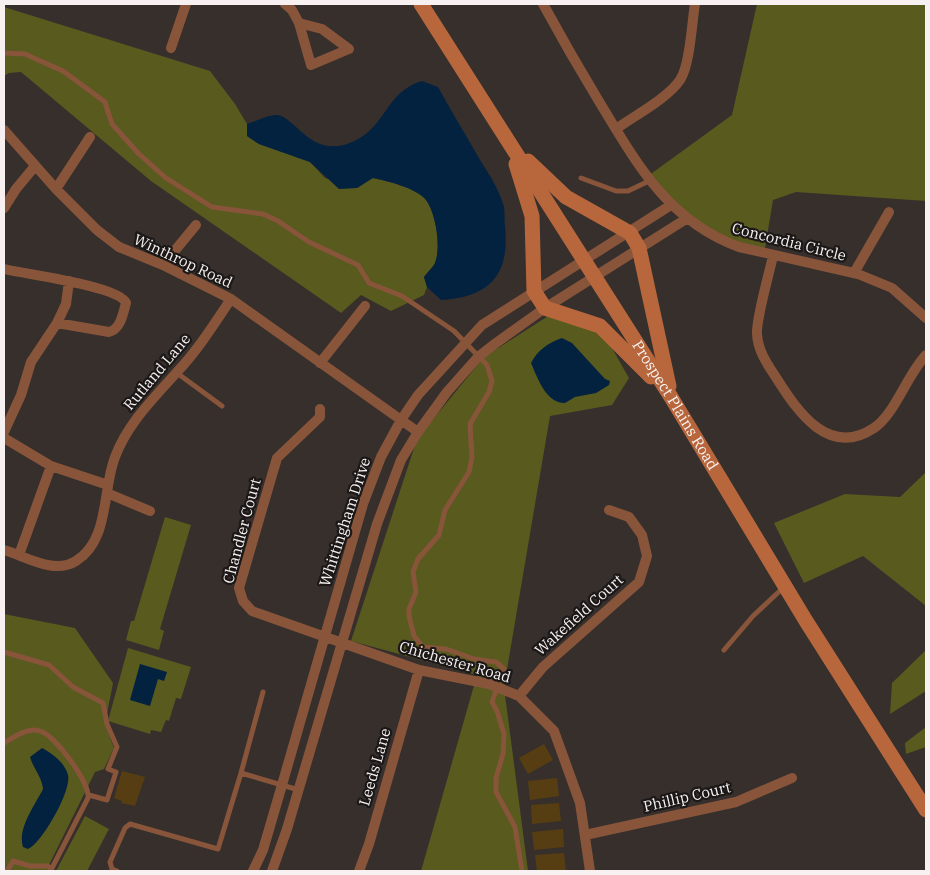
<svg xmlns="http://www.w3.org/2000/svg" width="930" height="875" viewBox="0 0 930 875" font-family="'IBM Plex Serif',serif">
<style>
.green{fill:#585a1e}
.water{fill:#022240}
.building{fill:#573e12}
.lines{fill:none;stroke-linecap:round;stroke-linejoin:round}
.lane{stroke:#88553b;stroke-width:5}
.street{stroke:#88553b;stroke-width:10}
.secondary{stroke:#b8673d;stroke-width:15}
.labels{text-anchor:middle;stroke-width:4.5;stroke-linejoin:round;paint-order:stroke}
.street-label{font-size:15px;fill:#f7f2f1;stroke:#1b1817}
</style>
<rect width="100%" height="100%" fill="#362f2c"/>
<path class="green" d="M 757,4 L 926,4 L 926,201 L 796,192 L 773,200 L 764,254 L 702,228 L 648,176 L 732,115 Z
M 4,7 L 210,71 L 235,104 L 247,124 L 247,136 L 259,144 L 310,162 L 325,178 L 357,188 L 372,178 C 387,181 417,188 426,200 C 436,213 442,250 434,265 C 431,269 427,273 424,277 L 427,287 L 424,295 L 391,311 L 361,295 L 341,313 L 151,181 L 21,72 L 9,73 L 4,76 Z
M 556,311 L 600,327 L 629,378 L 612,405 L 550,416 L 504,687 L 528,871 L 421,871 L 477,675 L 351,641 L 417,439 L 484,357 Z
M 926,472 L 926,606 L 863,556 L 804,583 L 774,523 L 845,494 L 900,497 Z
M 165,517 L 191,525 L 160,629 L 164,631 L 159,650 L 126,640 L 131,621 L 134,621 Z
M 4,614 L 75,628 L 113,683 L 105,724 L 114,748 L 104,769 L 95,772 L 46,871 L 4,871 Z
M 128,648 L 191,667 L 181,699 L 176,698 L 169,721 L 166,720 L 161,732 L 151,730 L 150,734 L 108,721 Z
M 926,650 L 926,691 L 890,714 L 892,683 Z
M 926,727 L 926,747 L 906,754 L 905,743 Z
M 85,816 L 109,829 L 87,871 L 56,871 Z"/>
<path class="water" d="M 422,81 L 438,87 C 451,111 466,135 480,160 C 489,174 500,191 504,207 C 505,213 504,220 505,226 C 510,275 490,297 441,300 L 427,287 L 424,277 C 427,273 431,269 434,265 C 442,250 436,213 426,200 C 417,188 387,181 373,178 L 357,188 L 339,189 L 310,162 L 259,144 L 247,136 L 247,124 C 255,122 267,115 276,115 C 294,115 308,154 344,145 C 388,132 382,93 422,81 Z
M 562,338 L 572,343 L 605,379 L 610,381 L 609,385 L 596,393 L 575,397 L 565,403 C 546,403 538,379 531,363 C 537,351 549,342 562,338 Z
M 140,664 L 167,672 L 164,681 L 158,679 L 150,706 L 130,700 Z
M 42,748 C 53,754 65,763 68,775 C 72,790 42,843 28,849 L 23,847 C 17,829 35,805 43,789 C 42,777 33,768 30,757 Z"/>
<path class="building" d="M 544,744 L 553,760 L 528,774 L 519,758 Z
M 122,771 L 145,777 L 135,806 L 121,803 L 122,801 L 114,798 Z
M 557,778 L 559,796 L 530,800 L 528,781 Z
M 559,803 L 561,821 L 532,824 L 531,805 Z
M 563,829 L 564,847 L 534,850 L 532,832 Z
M 564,853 L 566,871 L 537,871 L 535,855 Z"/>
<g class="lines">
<path class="lane" d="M 4,53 L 25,54 L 63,71 L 105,102 L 112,124 L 139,154 L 166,178 L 212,207 L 263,214 L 278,221 L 309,242 L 358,265 L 369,283 L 402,296 L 454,331 L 487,365 L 492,381 L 489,392 L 470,424 L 472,457 L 469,472 L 445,510 L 439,535 L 418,559 L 413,572 L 416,592 L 409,609 L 409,616 L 414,636 L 423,647 L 446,649 L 474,659 L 496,662 L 504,669 L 492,702 L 497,711 L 504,734 L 503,754 L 496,778 L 496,792 L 515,827 L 522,871
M 581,178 L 616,191 L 628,191 L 649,181
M 177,373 L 222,406
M 724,650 L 753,616 L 784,587
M 4,652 L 49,665 L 73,687 L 103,703 L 107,724 L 117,747 L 108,769 L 116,772 L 107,800 L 89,795
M 263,692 L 241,773 L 299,790
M 4,743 C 14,737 28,727 40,731 C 56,736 90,783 88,798 L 51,870
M 7,871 L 13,861 L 30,866 L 48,866 L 51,871
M 117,871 L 112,869 L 110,862 L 125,828 L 130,824 L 218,849 L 241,773"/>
<path class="street" d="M 285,4 L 292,10 L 299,23
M 543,4 C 561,37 580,70 600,103 C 637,164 668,221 739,247 L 858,274 L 892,288 L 926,318
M 299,23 L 322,29 L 349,49 L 311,65 Z
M 171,48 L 186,4
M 616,129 C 634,116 668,98 680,80 C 690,66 692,21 695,4
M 4,130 L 56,189 L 97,230 L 119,247 L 163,265 L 231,299 L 418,432
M 56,189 L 90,137
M 4,208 L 16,189 L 35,166
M 773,256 C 769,274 756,319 757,334 C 758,352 768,365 777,379 C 798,412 829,458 874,428 C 895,414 907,375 926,355
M 163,265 L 196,225
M 4,269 C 24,274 120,286 126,303 C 123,313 121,329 109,332 L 57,323
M 854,273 L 889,212
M 320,363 L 365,306
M 320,409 L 320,417 L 277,458 L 239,588 L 243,601 L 252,611 L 419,670 L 489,684 L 519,696 L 554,731 L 580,803 L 590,871
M 4,432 L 21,395 L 31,362 L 57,323 L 66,304 L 69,281
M 4,438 L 51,466 L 108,485
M 107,493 L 150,511
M 4,550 C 25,556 54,575 76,561 C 110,540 102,490 115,457 C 128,423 153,399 177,372 C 198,350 214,324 231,299
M 19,555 L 51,466
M 519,696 L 543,667 L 639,582 L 647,556 L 642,535 L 629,517 L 609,510
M 585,835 L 736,802 L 792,778
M 253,871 L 263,850 L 282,785 L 363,504 L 381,457 L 401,420 L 418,395 L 482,325 L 671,205
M 272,871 L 287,829 L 377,524 L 401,460 L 418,432 L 447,392 L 478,357 L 496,343 L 545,308 L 686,219
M 359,871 L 369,844 L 419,670"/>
<g class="secondary">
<path id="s1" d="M 421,4 L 671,397 L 806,621 L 926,810"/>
<path d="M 528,161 L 566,197 L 630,233 L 639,248 L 669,386"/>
<path d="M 516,164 L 532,216 L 534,291 L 545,308 L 600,326 L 651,377"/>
</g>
</g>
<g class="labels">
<g class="street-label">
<text transform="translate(789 242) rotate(14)" y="5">Concordia Circle</text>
<text transform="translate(183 261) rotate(25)" y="5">Winthrop Road</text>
<text transform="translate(157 372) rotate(-50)" y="5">Rutland Lane</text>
<text dy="5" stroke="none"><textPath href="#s1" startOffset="475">Prospect Plains Road</textPath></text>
<text transform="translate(345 522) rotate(-72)" y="5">Whittingham Drive</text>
<text transform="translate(242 531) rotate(-75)" y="5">Chandler Court</text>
<text transform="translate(579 615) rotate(-42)" y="5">Wakefield Court</text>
<text transform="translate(455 662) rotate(16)" y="5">Chichester Road</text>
<text transform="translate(375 767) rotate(-74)" y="5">Leeds Lane</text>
<text transform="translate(687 797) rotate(-13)" y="5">Phillip Court</text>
</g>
</g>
<rect width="930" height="875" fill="none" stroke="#f7f2f1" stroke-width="10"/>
</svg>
